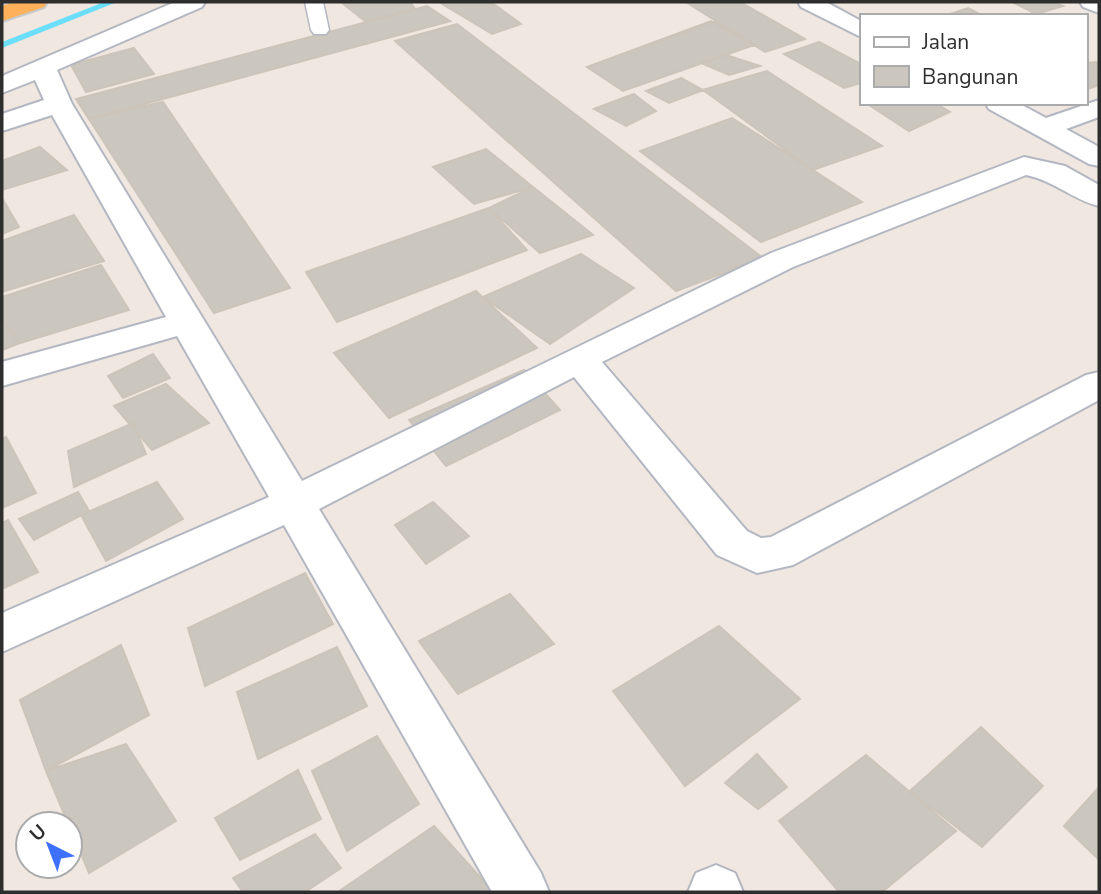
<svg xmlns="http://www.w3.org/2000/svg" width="1101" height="894" viewBox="0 0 1101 894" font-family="'Nunito Sans',sans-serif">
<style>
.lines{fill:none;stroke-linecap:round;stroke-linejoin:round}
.stream{fill:#6bdefa;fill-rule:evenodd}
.building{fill:#cbc6be;stroke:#ccc4b8;stroke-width:2}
.service-casing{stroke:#b3b7c2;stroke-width:3}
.minor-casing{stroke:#b3b7c2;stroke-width:4}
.trunk-casing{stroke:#c9c9c9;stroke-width:4}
.service{fill:#fff;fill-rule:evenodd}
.minor{fill:#fff;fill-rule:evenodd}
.trunk{fill:#feb05a;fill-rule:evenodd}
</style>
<rect width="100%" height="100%" fill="#f0e8e0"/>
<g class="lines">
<path class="stream" d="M 104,2 L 117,2 L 2,48 L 2,42 Z"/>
</g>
<path class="building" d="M 341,2 L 410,2 L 415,9 L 366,22 Z
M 439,2 L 491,2 L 521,24 L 492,34 Z
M 686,2 L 740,2 L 805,39 L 765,52 Z
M 1012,2 L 1054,2 L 1063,6 L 1036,14 Z
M 427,6 L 450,21 L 89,119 L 76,99 Z
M 968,8 L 983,16 L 944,16 Z
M 711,21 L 754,45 L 623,91 L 587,67 Z
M 716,21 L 754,45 L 623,91 L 587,67 Z
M 457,24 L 763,258 L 676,291 L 395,41 Z
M 819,42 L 861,64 L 861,83 L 844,88 L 784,54 Z
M 134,48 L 154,74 L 86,92 L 71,65 Z
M 726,55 L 760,66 L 729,75 L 701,63 Z
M 1097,62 L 1099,85 L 1088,89 L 1085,88 L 1085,63 Z
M 767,71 L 882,146 L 813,170 L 703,90 Z
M 681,78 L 703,90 L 669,103 L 646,91 Z
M 634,94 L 656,111 L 626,126 L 594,109 Z
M 163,102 L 290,288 L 214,313 L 89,119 Z
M 866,103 L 935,103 L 950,112 L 909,131 Z
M 732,118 L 813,170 L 862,202 L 761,242 L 640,151 Z
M 40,147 L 67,170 L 2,190 L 2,161 Z
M 486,149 L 533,187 L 474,204 L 433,167 Z
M 533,187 L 593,235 L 540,253 L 489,208 Z
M 2,198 L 19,227 L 2,234 Z
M 489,208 L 527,250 L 337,322 L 306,272 Z
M 74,215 L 104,261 L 2,292 L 2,241 Z
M 581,254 L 634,288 L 550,344 L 483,297 Z
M 101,265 L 129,310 L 20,343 L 2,321 L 2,297 Z
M 476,291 L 537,348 L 389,418 L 334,353 Z
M 2,321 L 20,343 L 2,350 Z
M 153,354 L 170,378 L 123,398 L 108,376 Z
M 524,370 L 560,410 L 446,466 L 409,420 Z
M 166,384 L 209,423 L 152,450 L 114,406 Z
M 133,423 L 146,454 L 74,487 L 68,451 Z
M 6,437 L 36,493 L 2,508 L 2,439 Z
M 157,482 L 183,519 L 106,561 L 81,515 Z
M 78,492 L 89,511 L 34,540 L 19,519 Z
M 433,502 L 469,536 L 426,564 L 395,525 Z
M 8,520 L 38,572 L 2,589 L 2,523 Z
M 305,573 L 333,624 L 205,686 L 188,628 Z
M 510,594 L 554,644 L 458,694 L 419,641 Z
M 719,626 L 800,699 L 685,786 L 613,691 Z
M 121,645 L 149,715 L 46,771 L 20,700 Z
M 337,647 L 367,706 L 258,759 L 237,692 Z
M 981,727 L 1043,786 L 982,847 L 910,791 Z
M 377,736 L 419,804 L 347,851 L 312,771 Z
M 126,744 L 176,821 L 89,873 L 46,771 Z
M 757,754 L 787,787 L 758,809 L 725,783 Z
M 866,755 L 956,831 L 882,892 L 839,892 L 779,821 Z
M 298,770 L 321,819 L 240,860 L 215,818 Z
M 1099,787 L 1099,860 L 1064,826 Z
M 434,826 L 490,888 L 485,892 L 338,892 Z
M 315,834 L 341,868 L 305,892 L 243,892 L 233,878 Z"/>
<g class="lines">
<g class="service-casing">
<path id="service" d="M 305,2 L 323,2 L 329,30 L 326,34 L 314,34 L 311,30 Z"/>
</g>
<g class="minor-casing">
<path id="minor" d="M 175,2 L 205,2 L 202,7 L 57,70 L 72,104 L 302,481 L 771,253 L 1024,157 L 1065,166 L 1099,185 L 1099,206 C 1073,200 1055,181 1026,175 L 793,267 L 602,362 L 747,531 L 761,538 L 771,537 L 1086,375 L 1099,372 L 1099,400 L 793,565 L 757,573 L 717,555 L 574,377 L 319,509 L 541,873 L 549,892 L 492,892 L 284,525 L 2,652 L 2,613 L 269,497 L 177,336 L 2,386 L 2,362 L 166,317 L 52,115 L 2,131 L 2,114 L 44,100 L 35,80 L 2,93 L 2,76 Z
M 798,2 L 826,2 L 861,21 L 861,37 L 801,7 Z
M 1080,2 L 1099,2 L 1099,13 L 1083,7 Z
M 1099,100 L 1099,117 L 1066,129 L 1099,147 L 1099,166 L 1089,164 L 989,109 L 985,103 L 1018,103 L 1046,118 Z
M 716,865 L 735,873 L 743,892 L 688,892 L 696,873 Z"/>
</g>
<g class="trunk-casing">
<path id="trunk" d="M 15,2 L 47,2 L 44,7 L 2,21 L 2,6 Z"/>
</g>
<use href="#service" class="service"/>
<use href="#minor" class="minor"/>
<use href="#trunk" class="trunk"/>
</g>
<rect width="1101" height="894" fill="none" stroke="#2e2e2e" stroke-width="7"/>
<rect x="860" y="14" width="228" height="91" fill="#ffffff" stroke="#ababab" stroke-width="2"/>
<rect x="874" y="37" width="35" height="10" fill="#ffffff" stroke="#ababab" stroke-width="2"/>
<text x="922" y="49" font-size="21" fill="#2e2e2e">Jalan</text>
<rect x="874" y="66" width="35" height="21" fill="#cbc6be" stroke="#ababab" stroke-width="2"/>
<text x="922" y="84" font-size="21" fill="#2e2e2e">Bangunan</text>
<g transform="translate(49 845) rotate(318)"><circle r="33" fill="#ffffff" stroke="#ababab" stroke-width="2"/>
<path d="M0-5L12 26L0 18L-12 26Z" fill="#3e70ff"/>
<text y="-10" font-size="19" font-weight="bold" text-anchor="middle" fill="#2e2e2e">U</text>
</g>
</svg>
